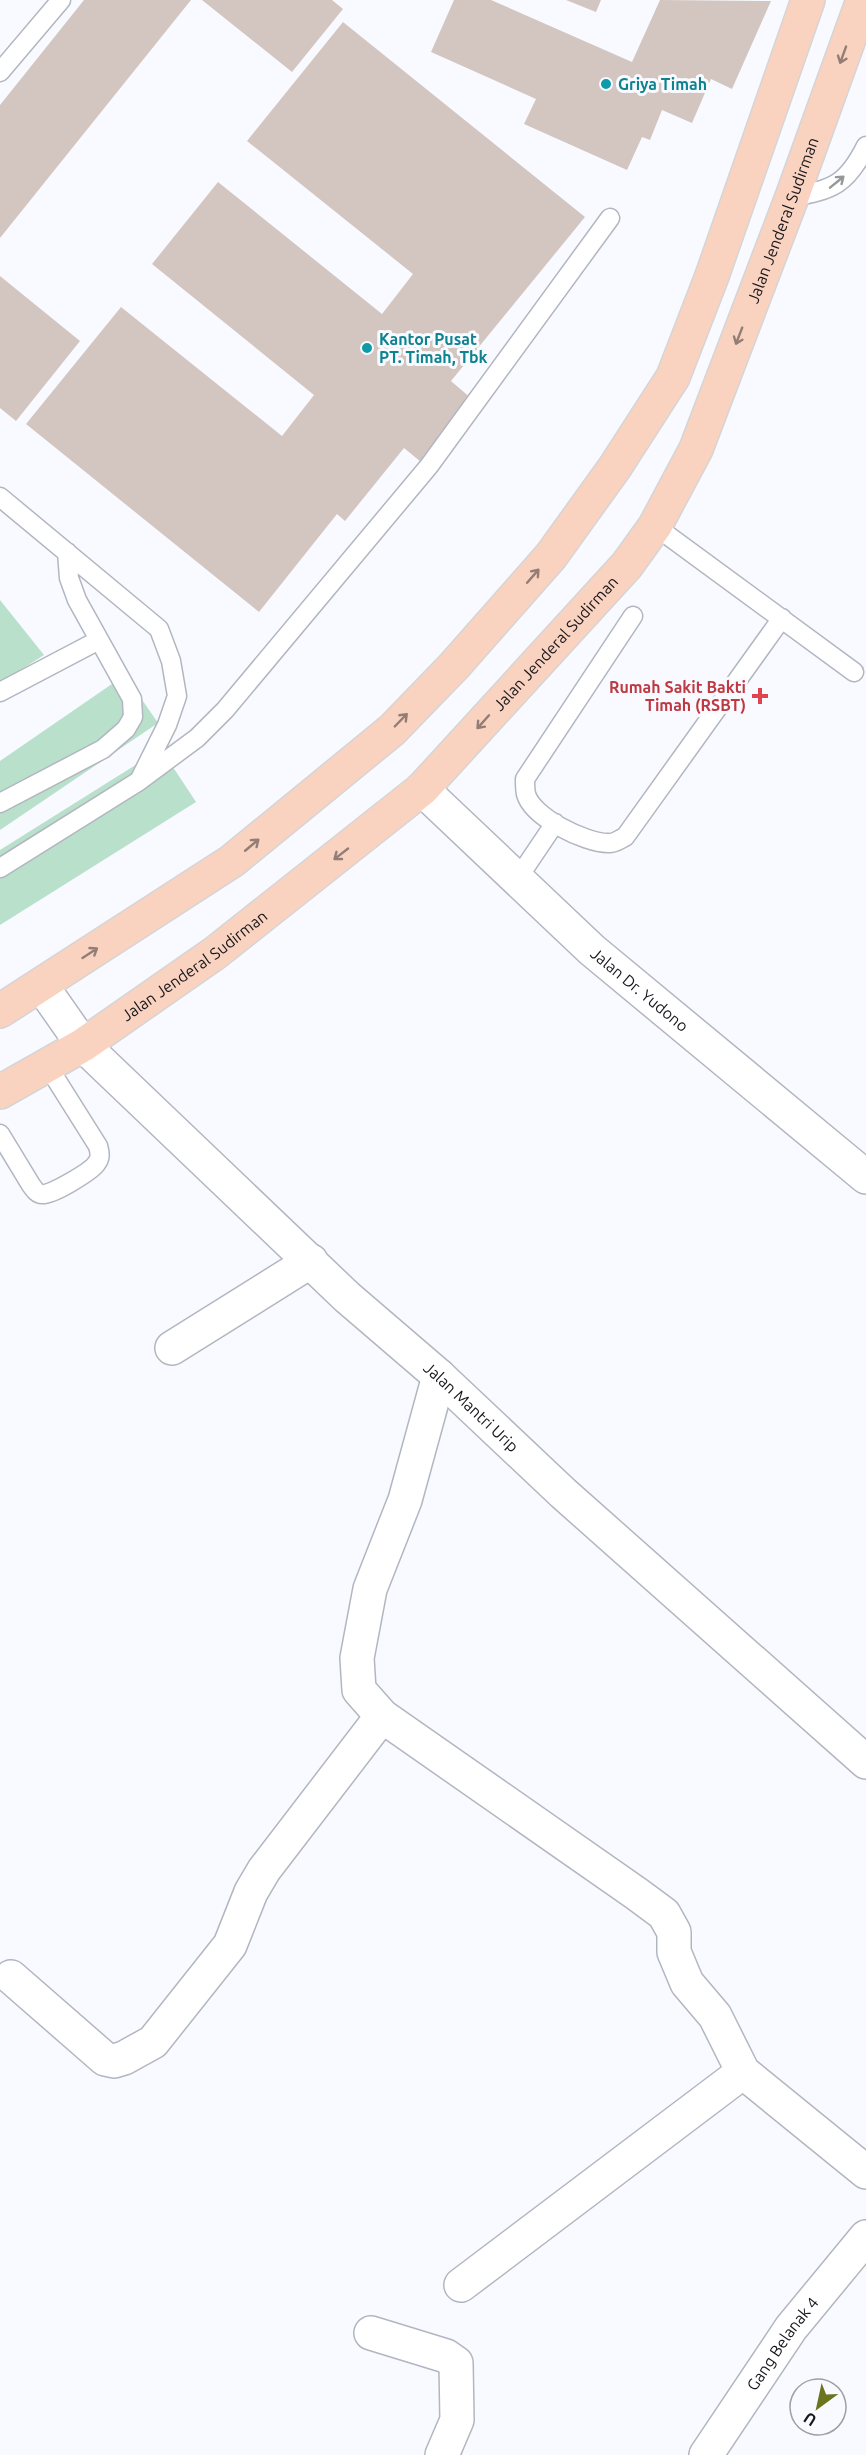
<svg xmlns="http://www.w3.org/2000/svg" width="866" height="2455" viewBox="0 0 866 2455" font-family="Ubuntu,sans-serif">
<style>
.green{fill:#b8e0cb}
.building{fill:#d3c6c0}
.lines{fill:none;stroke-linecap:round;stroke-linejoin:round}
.service-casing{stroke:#b2b6c1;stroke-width:21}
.minor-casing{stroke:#b2b6c1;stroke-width:36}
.trunk-casing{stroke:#d5d5d6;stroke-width:36}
.service{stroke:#fff;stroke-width:18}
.minor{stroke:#fff;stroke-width:33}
.trunk{stroke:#fad2c0;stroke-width:33}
.oneway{stroke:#937e76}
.oneway2{stroke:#969798}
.culture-dot{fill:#0f9aa8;stroke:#f8faff;stroke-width:2}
.health-dot{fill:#e0444e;stroke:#f8faff;stroke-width:2}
.labels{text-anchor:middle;stroke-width:6;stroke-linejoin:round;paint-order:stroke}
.culture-label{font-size:16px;font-weight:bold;fill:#0d838f;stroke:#f8faff;text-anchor:start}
.street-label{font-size:16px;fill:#16171b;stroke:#f8faff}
.health-label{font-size:16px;font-weight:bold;fill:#be3a42;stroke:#f8faff;text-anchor:end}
</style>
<rect width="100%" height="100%" fill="#f8faff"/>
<path class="green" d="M 0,600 L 44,655 L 0,683 Z
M 125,675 L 158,723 L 0,830 L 0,761 Z
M 161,749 L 196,802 L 0,925 L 0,850 Z"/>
<path class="building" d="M 84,0 L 191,0 L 0,238 L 0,105 Z
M 202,0 L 332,0 L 343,9 L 292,72 Z
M 454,0 L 491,0 L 632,62 L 660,0 L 771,1 L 732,89 L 711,79 L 692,123 L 662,110 L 650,140 L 642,137 L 627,170 L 524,124 L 536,99 L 431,52 Z
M 566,0 L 601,0 L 596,12 Z
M 343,22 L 585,217 L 451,381 L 472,399 L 421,462 L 404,448 L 345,521 L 337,514 L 259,612 L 26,424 L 121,307 L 282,436 L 314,395 L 152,264 L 218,182 L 382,314 L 413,274 L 247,141 Z
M 0,276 L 80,341 L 16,421 L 0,408 Z"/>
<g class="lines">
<g class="service-casing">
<path id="service" d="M 0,72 L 61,0
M 792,197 C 833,190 847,184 866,146
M 0,497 L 159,629 L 171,661 L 177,696 L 167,725 L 139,781 L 0,868
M 655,526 L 854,672
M 633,616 L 525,779 C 525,784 525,789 526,794 C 532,817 585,843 608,843 C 614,844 620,839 625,837 L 782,618
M 0,692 L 99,640
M 139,781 L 197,738 L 225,710 L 429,466 L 610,218
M 0,803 L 103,749 L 126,729 L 133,717 L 132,699 L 77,600 L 69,578 L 67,552
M 518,878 L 555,823
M 0,1134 L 31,1185 C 34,1189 37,1194 42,1194 C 51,1196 91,1171 96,1164 C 101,1158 100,1153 98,1146 L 47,1065"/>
</g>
<g class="minor-casing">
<g id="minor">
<path id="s1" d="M 422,789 L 592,950 L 866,1177"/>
<path id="s2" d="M 41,985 L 83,1045 L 347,1297 L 439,1376 L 563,1493 L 866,1762"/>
<path d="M 172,1348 L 311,1261"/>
<path d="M 439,1376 L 405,1500 L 370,1589 L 357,1658 L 359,1690 L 382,1716 L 637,1894 L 664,1914 L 674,1932 L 674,1952 L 687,1983 L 715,2016 L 743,2072 L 866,2172"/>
<path d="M 11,1977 L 105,2059 L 114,2061 L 124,2058 L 153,2042 L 230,1945 L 251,1892 L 264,1870 L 382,1716"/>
<path d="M 461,2285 L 743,2072"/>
<path d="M 371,2333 L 446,2356 L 456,2363 L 457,2420 L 442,2455"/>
<path id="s3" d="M 706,2455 L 791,2328 L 866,2237"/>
</g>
</g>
<g class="trunk-casing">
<g id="trunk">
<path d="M 0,1011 L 232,861 L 392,730 L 454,666 L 551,556 L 615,467 L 673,377 L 712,276 L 808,0"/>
<path id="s4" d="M 0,1092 L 83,1045 L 215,953 L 422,789 L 627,565 L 655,526 L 696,449 L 792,197 L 863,0"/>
</g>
</g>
<use href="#service" class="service"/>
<use href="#minor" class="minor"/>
<use href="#trunk" class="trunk"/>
</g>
<defs><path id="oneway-shaft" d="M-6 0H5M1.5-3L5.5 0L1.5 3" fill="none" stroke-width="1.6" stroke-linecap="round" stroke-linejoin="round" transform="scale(1.5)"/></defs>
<g class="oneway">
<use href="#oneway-shaft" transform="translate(843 55) rotate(110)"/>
<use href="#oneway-shaft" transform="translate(739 336) rotate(111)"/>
<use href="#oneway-shaft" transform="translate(533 576) rotate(-49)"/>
<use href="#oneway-shaft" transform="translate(401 720) rotate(-46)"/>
<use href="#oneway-shaft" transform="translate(483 722) rotate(132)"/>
<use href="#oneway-shaft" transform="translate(252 845) rotate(-40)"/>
<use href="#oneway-shaft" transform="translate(341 854) rotate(142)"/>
<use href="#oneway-shaft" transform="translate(90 953) rotate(-33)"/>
</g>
<use class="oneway2" href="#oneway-shaft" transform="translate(837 182) rotate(-39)"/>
<g class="culture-dot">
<circle cx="606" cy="84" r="6"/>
<circle cx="367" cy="348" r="6"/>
</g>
<path class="health-dot" d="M757 687h6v6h6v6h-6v6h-6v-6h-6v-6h6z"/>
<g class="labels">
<g class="culture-label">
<text x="618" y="90">Griya Timah</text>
<text x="379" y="345">Kantor Pusat<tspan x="379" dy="18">PT. Timah, Tbk</tspan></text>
</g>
<g class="street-label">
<text dy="6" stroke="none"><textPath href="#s4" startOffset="1204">Jalan Jenderal Sudirman</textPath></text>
<text dy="6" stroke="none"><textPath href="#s4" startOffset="718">Jalan Jenderal Sudirman</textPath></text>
<text dy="6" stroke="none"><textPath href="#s4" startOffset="232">Jalan Jenderal Sudirman</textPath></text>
<text dy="6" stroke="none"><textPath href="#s1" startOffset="296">Jalan Dr. Yudono</textPath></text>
<text dy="6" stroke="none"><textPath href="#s2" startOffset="604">Jalan Mantri Urip</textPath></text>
<text dy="6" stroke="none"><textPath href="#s3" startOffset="135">Gang Belanak 4</textPath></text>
</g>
<g class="health-label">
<text x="746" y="693">Rumah Sakit Bakti<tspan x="746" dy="18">Timah (RSBT)</tspan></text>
</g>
</g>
<g transform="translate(818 2407) rotate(213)"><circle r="28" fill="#f8faff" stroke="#9e9fa4" stroke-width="1.5"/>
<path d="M0-4.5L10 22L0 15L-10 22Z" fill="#6c751e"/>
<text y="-9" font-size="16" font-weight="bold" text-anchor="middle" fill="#16171b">U</text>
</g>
</svg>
